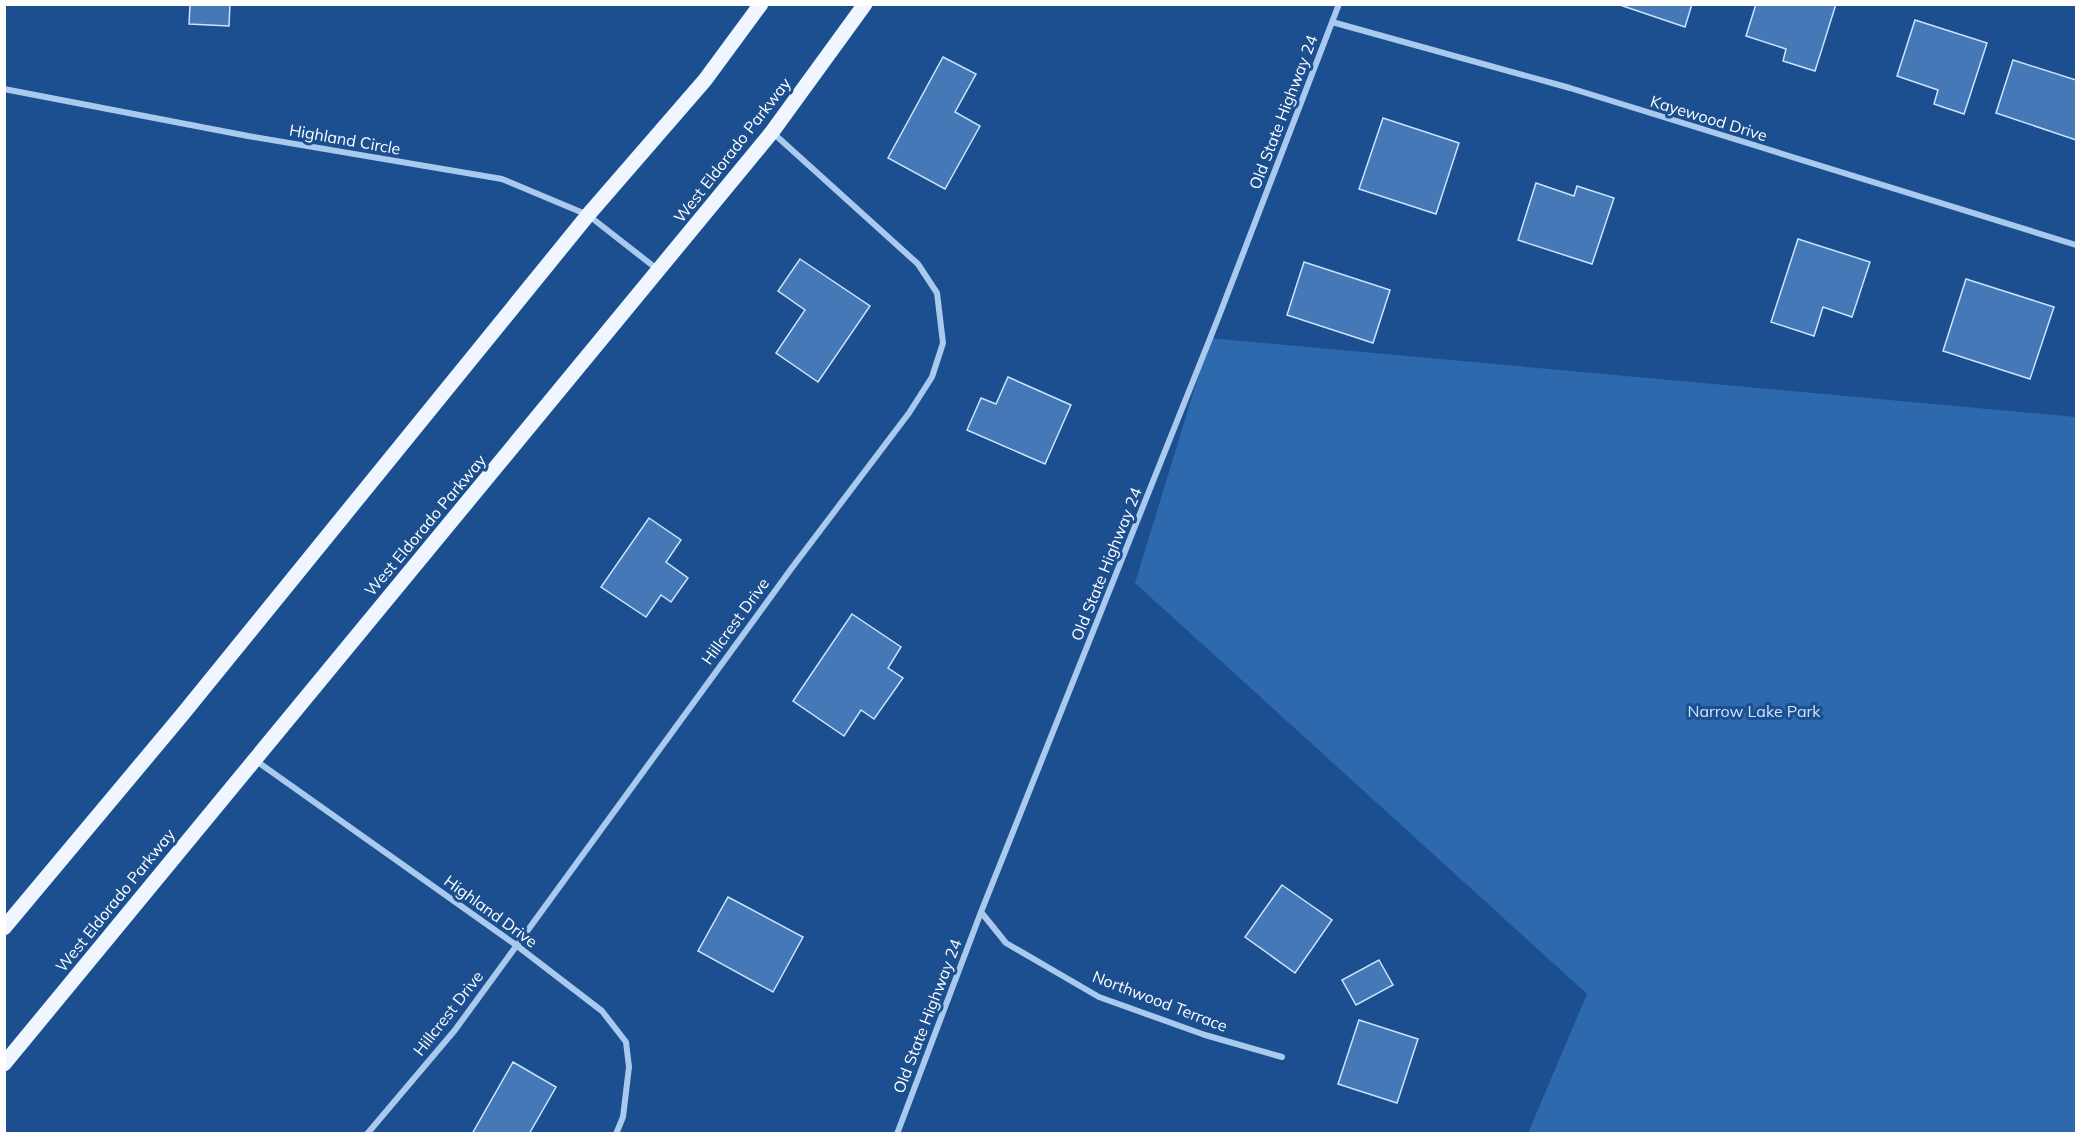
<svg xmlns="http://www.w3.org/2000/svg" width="2081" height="1138" viewBox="0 0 2081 1138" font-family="Mulish,sans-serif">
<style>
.green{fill:#2e69ad}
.building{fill:#4478b7;stroke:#cfe3fa;stroke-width:1.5}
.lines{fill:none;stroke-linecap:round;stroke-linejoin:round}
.minor{stroke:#a9c9ee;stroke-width:6}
.primary{stroke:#f0f6ff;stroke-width:15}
.labels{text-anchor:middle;stroke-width:6;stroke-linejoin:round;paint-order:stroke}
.street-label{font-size:16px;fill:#fff;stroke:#1b4f8f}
.park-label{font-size:16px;fill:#cfe3fa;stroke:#1b4f8f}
</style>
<rect width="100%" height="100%" fill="#1b4f8f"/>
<path class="green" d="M 1210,338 L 2076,417 L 2076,1133 L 1528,1133 L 1587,994 L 1135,583 Z"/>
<path class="building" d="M 176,4 L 230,4 L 229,26 L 189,24 L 190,5 Z
M 1617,4 L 1692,4 L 1685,27 Z
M 1756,4 L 1836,4 L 1815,71 L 1783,61 L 1786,49 L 1746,36 Z
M 1915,20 L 1987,43 L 1964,114 L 1934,104 L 1938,90 L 1897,76 Z
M 943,57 L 976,74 L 955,112 L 980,126 L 945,189 L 888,158 Z
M 2013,60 L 2076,80 L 2076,140 L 1996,113 Z
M 1383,118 L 1459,143 L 1436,214 L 1359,189 Z
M 1536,183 L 1574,196 L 1577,186 L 1614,198 L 1592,264 L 1518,240 Z
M 1798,239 L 1870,262 L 1852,317 L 1823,307 L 1814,336 L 1771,322 Z
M 800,259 L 870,306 L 818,382 L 776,353 L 805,310 L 778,291 Z
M 1304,262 L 1390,290 L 1373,343 L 1287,315 Z
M 1966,279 L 2054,307 L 2030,379 L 1943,351 Z
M 1008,377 L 1071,405 L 1045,464 L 967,430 L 981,398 L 996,404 Z
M 649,518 L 681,540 L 666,562 L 688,578 L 671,602 L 661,595 L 646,617 L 601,587 Z
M 852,614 L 901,647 L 888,668 L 903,678 L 874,719 L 861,710 L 844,736 L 793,701 Z
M 1282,885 L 1332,920 L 1295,973 L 1245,937 Z
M 728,897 L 803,937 L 773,992 L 698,951 Z
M 1379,960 L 1393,985 L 1356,1005 L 1342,980 Z
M 1359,1020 L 1418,1039 L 1397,1103 L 1338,1084 Z
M 513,1062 L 556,1087 L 529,1134 L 472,1134 Z"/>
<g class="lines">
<path class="minor" d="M 1332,22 L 1570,88 L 2076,245
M 4,89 L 248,136 L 502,179 L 588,215 L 657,269
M 255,760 L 516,945 L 602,1011 L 626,1042 L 629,1067 L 623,1117 L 616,1134
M 981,912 L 1006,943 L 1099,997 L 1205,1035 L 1282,1057
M 367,1134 L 455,1030 L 791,569 L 909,413 L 932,377 L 943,343 L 937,293 L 918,264 L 772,132
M 897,1134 L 981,912 L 1219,316 L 1339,4"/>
<path class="primary" d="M 4,928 L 182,715 L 588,215 L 705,80 L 761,4
M 4,1064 L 772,132 L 865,4"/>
</g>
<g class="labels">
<g class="street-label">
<text transform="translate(1283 112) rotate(-69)" y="6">Old State Highway 24</text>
<text transform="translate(1709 118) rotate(17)" y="6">Kayewood Drive</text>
<text transform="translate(345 139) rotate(10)" y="6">Highland Circle</text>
<text transform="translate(732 150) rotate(-52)" y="6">West Eldorado Parkway</text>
<text transform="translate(425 525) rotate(-50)" y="6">West Eldorado Parkway</text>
<text transform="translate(1106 564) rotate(-68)" y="6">Old State Highway 24</text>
<text transform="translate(735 621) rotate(-54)" y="6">Hillcrest Drive</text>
<text transform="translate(115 900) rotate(-51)" y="6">West Eldorado Parkway</text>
<text transform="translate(491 911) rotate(36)" y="6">Highland Drive</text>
<text transform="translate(1160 1001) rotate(21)" y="6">Northwood Terrace</text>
<text transform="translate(448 1013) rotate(-52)" y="6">Hillcrest Drive</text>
<text transform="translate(927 1016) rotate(-69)" y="6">Old State Highway 24</text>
</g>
<g class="park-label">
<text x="1754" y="717">Narrow Lake Park</text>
</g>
</g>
<rect width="2081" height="1138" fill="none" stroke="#ffffff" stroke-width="12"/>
</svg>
